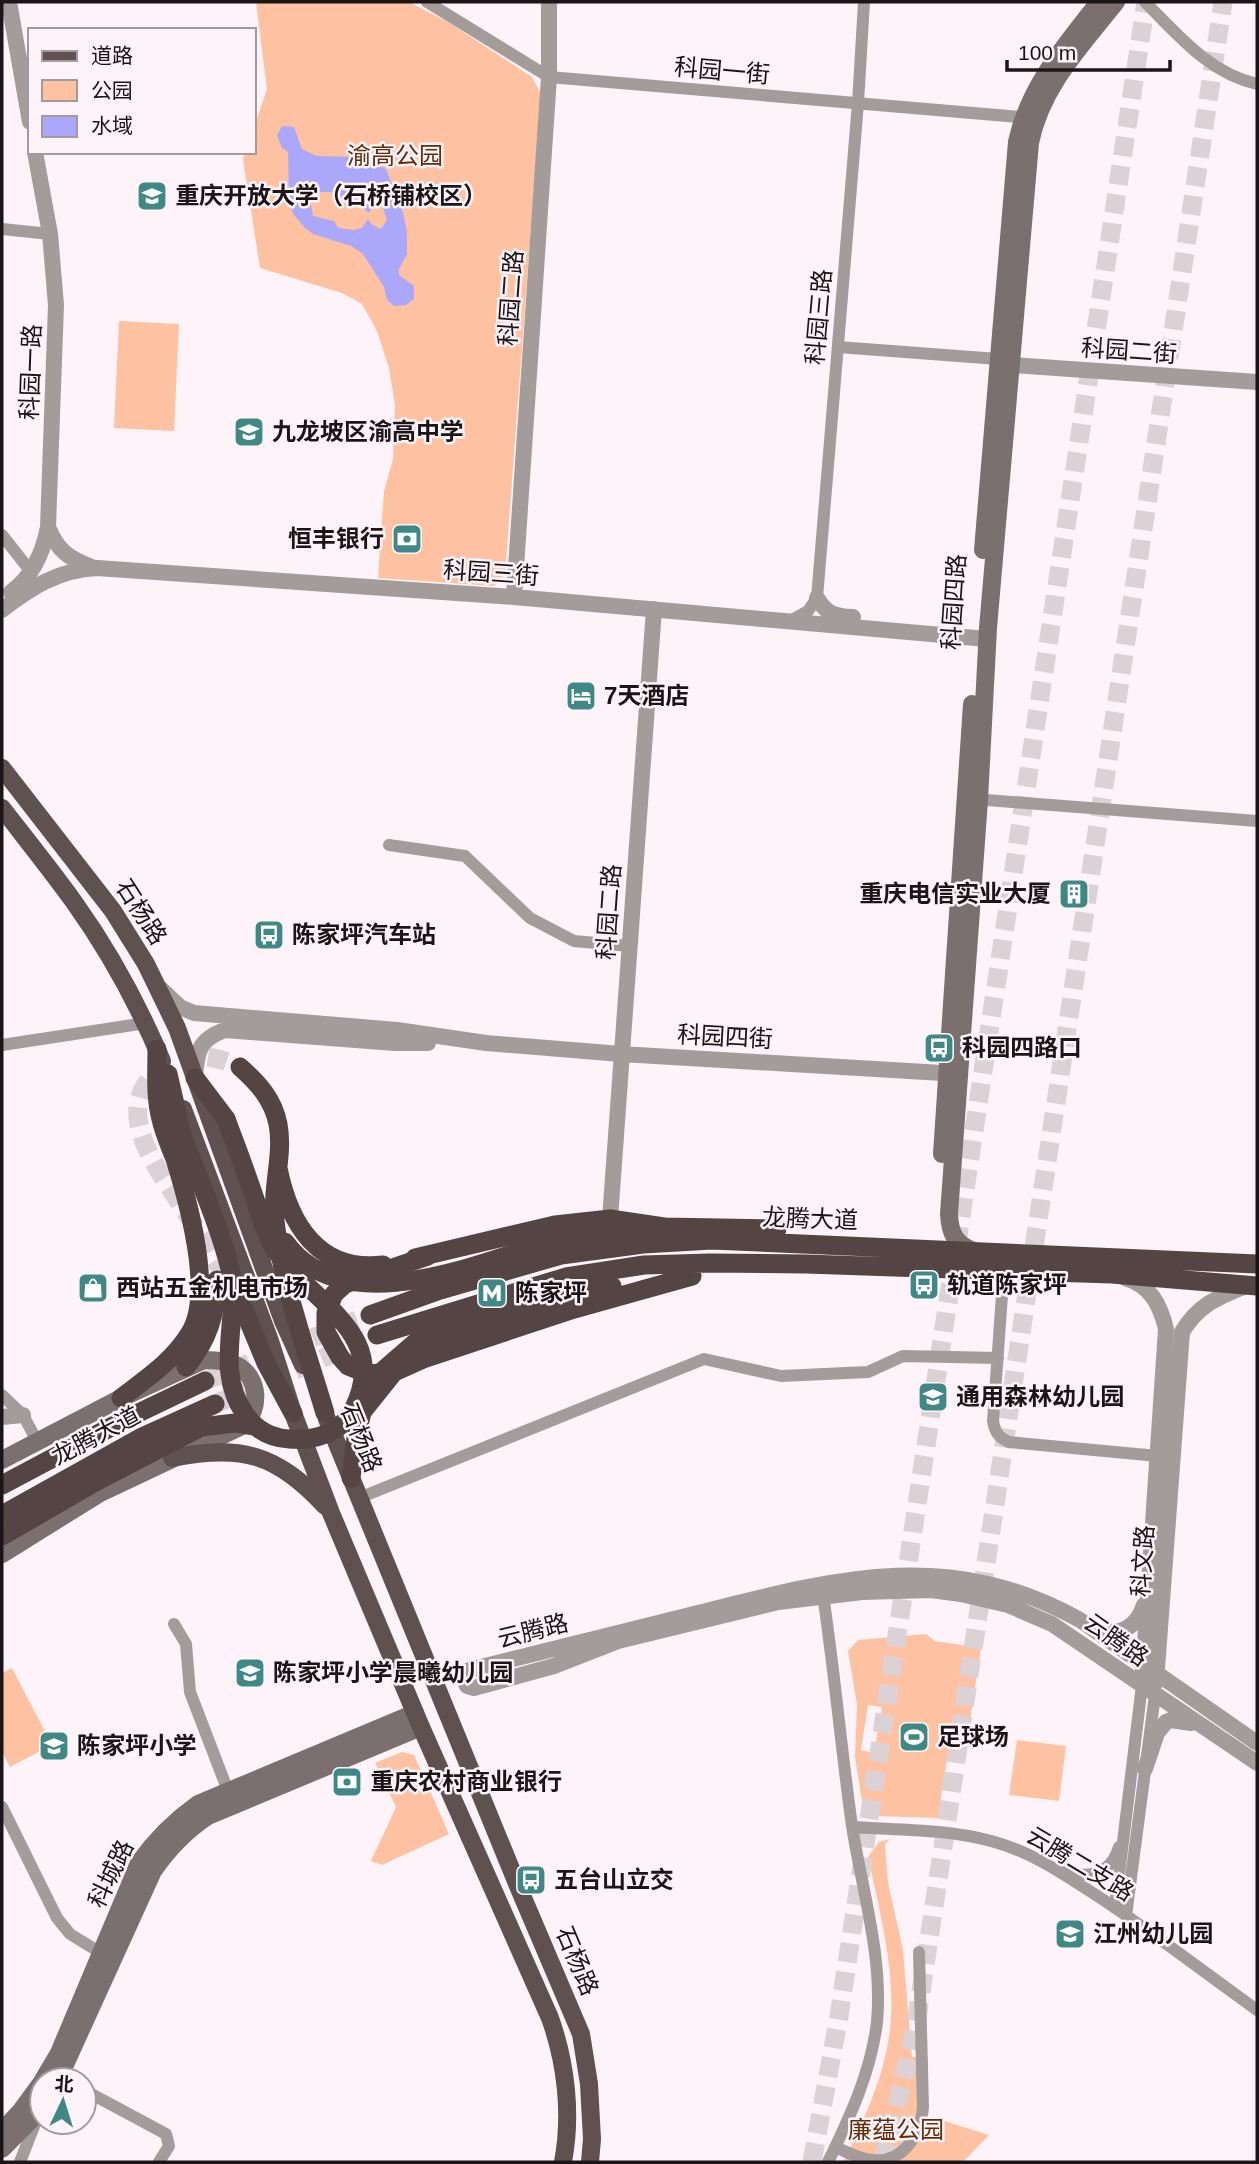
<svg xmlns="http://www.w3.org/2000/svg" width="1259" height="2164" viewBox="0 0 1259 2164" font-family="Helvetica,'Noto Sans SC',sans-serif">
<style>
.green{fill:#fec2a2;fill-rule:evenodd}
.water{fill:#aba8fc;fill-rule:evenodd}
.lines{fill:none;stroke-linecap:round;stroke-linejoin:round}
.trunk-tunnel{stroke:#dcd2d6;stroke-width:19;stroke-dasharray:19 10;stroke-linecap:butt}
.minor{stroke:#a49b9b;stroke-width:12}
.tertiary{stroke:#a49b9b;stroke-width:16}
.secondary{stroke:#7c6f6f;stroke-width:18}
.primary{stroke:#605151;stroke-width:18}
.trunk{stroke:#544444;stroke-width:19}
.trunk-bridge{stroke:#544444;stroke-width:19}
.labels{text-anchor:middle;stroke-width:5;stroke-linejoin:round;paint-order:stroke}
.street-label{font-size:24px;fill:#1b1518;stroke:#fef3f8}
.park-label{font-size:24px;fill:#632d0a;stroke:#fef3f8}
.poi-label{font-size:24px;font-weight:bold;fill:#1b1518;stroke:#fef3f8;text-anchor:start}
</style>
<rect width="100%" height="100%" fill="#fef3f8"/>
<path class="green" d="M 256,2 L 409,2 L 448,22 L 532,77 L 541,94 L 505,575 L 494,586 L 378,578 L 384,491 L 393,459 L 395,405 L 389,368 L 377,331 L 362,304 L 342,293 L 260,268 L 243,159 L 245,152 L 254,152 L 254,127 L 267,89 Z
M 119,321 L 179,324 L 174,431 L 114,428 Z
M 926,1634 L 935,1641 L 981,1648 L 970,1721 L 953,1719 L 938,1818 L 874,1816 L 863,1807 L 855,1757 L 857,1704 L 848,1651 L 858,1640 ZM 868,1705 L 882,1707 L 874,1753 L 861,1750 Z
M 12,1668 L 52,1745 L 10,1767 L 2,1752 L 2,1673 Z
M 1017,1740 L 1066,1746 L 1059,1801 L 1009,1795 Z
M 402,1752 L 414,1755 L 449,1834 L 382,1865 L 371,1861 L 396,1807 L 375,1763 Z
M 890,1839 L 885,1844 L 888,1883 L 903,1950 L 912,2057 L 928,2058 L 928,2118 L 938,2119 L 989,2135 L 963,2162 L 843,2162 C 863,2122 882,2082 889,2037 C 898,1977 880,1914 868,1857 L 879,1842 Z"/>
<path class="water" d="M 282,126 L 294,127 L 302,149 L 317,156 L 356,157 L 372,161 L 386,169 L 402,209 L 407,231 L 407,254 L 399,269 L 399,275 L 414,286 L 414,299 L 406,305 L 394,306 L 387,300 L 384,287 L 363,254 L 351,246 L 313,234 L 305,228 L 293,214 L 289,201 L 288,152 L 282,148 L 277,135 ZM 314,192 L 333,192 L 348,206 L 361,206 L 369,213 L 371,208 L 368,198 L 374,196 L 383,208 L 387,220 L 381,229 L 371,224 L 368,219 L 362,228 L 354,230 L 338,228 L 334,221 L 313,216 L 311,204 Z"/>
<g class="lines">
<path class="trunk-tunnel" d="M 225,1277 C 212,1253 198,1231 183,1208 C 156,1166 108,1108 163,1066 C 185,1049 217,1056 240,1067
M 205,1381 L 370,1315
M 215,1404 L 377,1335
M 812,2162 L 839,2016 L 1146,2
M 883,2162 L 915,2031 L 1223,2"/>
<path class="minor" d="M 427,2 L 549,77 L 1031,118
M 1145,2 C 1178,35 1209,73 1257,84
M 2,229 L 50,234
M 838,347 L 998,359
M 2,535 L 32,573
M 790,621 L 808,611 L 817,598 L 858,103 L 864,2
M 974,799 L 1257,821
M 389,845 L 465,856 L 530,918 L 574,941 L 629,946
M 2,1045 L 146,1023
M 983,1270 L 998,1284 L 1002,1295 L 1013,1279 L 1023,1272
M 1002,1295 L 993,1421 C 995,1432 998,1437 1009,1442 L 1158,1456
M 2,1395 L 23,1415 L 37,1441
M 359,1498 L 704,1359 L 781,1376 L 868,1372 L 903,1356 L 998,1358
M 822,1588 C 834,1667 841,1747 852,1826 C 862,1890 883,1957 877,2022 C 871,2072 850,2117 828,2162
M 174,1624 L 186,1644 L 190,1692 L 228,1791
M 2,1807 L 57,1918 L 70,1934 L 101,1953
M 853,1827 C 898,1830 947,1829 991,1841 C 1030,1851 1062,1873 1096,1895 C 1151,1931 1204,1972 1257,2010
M 1065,1872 C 1090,1879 1111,1874 1119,1847
M 1115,1908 L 1142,1685
M 1126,1916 L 1155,1695
M 84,2090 L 166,2134 L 169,2146 L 159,2162
M 835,2147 C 847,2152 859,2159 872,2160 C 903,2164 921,2134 923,2107 L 919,1952
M 20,2162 L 38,2116"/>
<path class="tertiary" d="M 9,2 L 30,122
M 35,152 L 50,234 L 56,305 L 48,527 C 57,550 69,559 92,567
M 1000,360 L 1011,365 L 1257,382
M 11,592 C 33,576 43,553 48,527
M 514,597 L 549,77 L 549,2
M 817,598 C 826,614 835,616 853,617
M 2,610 C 32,587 58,570 97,568 L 514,597 L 987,639
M 160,988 L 180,1007 L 194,1013 L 397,1030 L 486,1043 L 621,1054 L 959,1074
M 195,1077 C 197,1051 199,1039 225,1030 L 395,1043 L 428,1043
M 610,1219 L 654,609
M 1125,1278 C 1150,1285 1160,1304 1166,1329 L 1143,1673
M 2,1417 L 23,1415
M 1097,1629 C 1120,1637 1137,1627 1144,1605
M 1156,1682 L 1182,1332 C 1199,1304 1217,1298 1246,1286
M 1257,1743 L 1080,1620 C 946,1545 830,1580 690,1615 C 616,1633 543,1652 469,1670 L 464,1680 L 467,1686 L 474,1688 L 554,1666 L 618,1641 L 778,1602 L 862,1592 L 931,1590 L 961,1594 L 1008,1605 L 1052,1624 L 1257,1763
M 1145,1769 L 1157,1733 L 1166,1722 L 1171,1720 L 1191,1723"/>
<path class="secondary" d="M 983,550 L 1017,142 C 1029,86 1065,46 1099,2
M 942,1154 L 972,704
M 973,1251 C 955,1243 950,1234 949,1214 L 979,800 L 988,628 L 1030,143 C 1041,87 1081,46 1116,2
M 2,1460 L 121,1398 L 204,1360 C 215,1360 228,1361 238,1366 C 260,1379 260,1409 244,1425 L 100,1493 L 2,1554
M 43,2080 L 59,2053 L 139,1863 C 156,1839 174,1821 198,1804 L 415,1713
M 58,2080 L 153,1871 C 169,1848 185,1831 208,1816 L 421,1727
M 2,2131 L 20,2112 L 42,2082
M 2,2149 L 30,2121 L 42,2105"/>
<path class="primary" d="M 2,768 L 113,911 L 146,964 L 177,1028 L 283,1321 L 303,1365
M 2,808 C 26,839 51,870 74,902 C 109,951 139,1006 162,1061
M 183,1109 L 270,1341 L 293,1413 L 331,1513 L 421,1727 L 550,2018 C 566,2063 572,2114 563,2162
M 327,1419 L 518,1886 L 581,2034 L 589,2084 L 592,2139 L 590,2162
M 172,1458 C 242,1444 277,1454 325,1506"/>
<path class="trunk" d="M 240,1067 C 258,1083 273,1099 278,1124 C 284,1156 271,1189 275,1221 C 283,1288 306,1349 325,1413
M 168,1074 L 183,1139
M 195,1078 L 226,1119
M 278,1168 C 289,1223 318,1273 383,1265
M 558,1239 L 664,1227 L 777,1229
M 428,1256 L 345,1284 L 334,1294 L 326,1313 L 326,1332 L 340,1357 L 348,1366 L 368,1374 L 394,1372 L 423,1359 L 574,1309 L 692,1276
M 415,1258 L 555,1225 L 610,1219 L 664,1227
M 229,1284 L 244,1310 L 266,1363 L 293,1413
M 370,1315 L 440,1290 L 561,1255 L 643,1244 L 712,1240 L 1257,1264
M 377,1335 L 566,1277 L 644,1265 L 709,1263 L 806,1264 L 983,1270 L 1112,1274 L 1257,1286
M 186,1367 C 208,1340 216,1315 217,1280
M 121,1398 C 147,1378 173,1361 190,1333 C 214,1293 188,1201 175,1159 C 170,1146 164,1133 161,1119 C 155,1096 157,1073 157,1049
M 351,1478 L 356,1438 L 362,1412 L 394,1372
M 2,1485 L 130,1417 L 205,1381
M 2,1515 L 140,1438 L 215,1404"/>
<path class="trunk-bridge" d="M 183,1139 C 200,1182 219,1225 230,1269 C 241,1318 213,1369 245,1414 C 255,1429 270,1438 289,1439 C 313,1441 340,1434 353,1410 C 393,1332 308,1302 274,1248 C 265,1234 260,1215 255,1199 C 246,1172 236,1146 226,1119
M 285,1242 C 343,1324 483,1262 558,1239
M 360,1401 L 378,1375 L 416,1342 L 570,1294 L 612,1286
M 2,1536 L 97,1481 L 201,1427 L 235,1423 L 253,1426"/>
</g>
<defs>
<g id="university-square" transform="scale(1.575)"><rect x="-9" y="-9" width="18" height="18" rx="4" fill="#408885" stroke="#fef3f8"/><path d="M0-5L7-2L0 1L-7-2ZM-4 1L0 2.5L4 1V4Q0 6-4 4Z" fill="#fff"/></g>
<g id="school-square" transform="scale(1.575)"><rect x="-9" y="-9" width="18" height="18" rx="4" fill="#408885" stroke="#fef3f8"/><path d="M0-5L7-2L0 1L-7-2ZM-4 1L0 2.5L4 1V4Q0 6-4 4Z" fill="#fff"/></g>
<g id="bank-square" transform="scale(1.575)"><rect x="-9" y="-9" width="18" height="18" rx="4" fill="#408885" stroke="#fef3f8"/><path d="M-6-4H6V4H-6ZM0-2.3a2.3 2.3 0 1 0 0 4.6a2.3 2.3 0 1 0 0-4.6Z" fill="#fff"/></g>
<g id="hotel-square" transform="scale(1.575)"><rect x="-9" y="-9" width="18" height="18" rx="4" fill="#408885" stroke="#fef3f8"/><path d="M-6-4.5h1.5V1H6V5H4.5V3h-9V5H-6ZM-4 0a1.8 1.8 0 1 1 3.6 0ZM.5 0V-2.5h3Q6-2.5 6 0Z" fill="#fff"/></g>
<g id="building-square" transform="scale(1.575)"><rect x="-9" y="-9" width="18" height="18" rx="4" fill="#408885" stroke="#fef3f8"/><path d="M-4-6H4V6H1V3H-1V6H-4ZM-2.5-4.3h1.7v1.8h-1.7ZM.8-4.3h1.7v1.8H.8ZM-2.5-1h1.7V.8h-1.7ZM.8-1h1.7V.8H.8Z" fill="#fff"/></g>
<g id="bus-square" transform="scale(1.575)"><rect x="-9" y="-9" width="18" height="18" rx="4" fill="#408885" stroke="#fef3f8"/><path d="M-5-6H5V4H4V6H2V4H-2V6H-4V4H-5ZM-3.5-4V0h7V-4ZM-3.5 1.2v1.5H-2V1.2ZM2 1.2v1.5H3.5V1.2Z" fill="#fff"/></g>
<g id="shop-square" transform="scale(1.575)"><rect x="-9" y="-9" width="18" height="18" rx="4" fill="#408885" stroke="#fef3f8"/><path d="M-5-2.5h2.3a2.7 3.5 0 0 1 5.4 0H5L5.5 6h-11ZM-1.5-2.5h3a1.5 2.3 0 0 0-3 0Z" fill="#fff"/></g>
<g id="metro-square" transform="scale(1.575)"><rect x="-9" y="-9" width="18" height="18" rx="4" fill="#408885" stroke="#fef3f8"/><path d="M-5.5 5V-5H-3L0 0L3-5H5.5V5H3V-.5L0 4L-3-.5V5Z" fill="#fff"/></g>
<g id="stadium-square" transform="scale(1.575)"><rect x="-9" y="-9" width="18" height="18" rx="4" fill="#408885" stroke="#fef3f8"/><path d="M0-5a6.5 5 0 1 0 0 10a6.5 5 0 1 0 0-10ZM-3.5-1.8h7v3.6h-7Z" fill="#fff"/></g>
</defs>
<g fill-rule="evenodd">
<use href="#university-square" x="152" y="196"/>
<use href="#school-square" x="249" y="432"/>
<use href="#bank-square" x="407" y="539"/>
<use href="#hotel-square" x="581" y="696"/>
<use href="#building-square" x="1074" y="894"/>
<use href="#bus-square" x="269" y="935"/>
<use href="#bus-square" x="939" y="1048"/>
<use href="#bus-square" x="924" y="1285"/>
<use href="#shop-square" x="93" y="1288"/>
<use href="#metro-square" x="492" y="1293"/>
<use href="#school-square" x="933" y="1397"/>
<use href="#school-square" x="250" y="1673"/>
<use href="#stadium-square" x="914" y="1737"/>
<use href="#school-square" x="54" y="1746"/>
<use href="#bank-square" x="347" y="1782"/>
<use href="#bus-square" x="531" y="1880"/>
<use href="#school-square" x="1070" y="1934"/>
</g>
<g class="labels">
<g class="street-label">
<text transform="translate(722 71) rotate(5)" y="8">科园一街</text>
<text transform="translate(511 298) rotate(-86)" y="8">科园二路</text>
<text transform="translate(819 317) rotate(-85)" y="8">科园三路</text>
<text transform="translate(1129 351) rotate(4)" y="8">科园二街</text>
<text transform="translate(31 372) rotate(-88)" y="8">科园一路</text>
<text transform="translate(491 573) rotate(4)" y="8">科园三街</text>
<text transform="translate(954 602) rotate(-86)" y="8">科园四路</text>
<text transform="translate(141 912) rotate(57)" y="8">石杨路</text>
<text transform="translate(609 912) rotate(-86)" y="8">科园二路</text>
<text transform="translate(725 1037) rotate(3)" y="8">科园四街</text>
<text transform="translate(810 1219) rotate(2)" y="8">龙腾大道</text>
<text transform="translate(96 1436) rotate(-28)" y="8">龙腾大道</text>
<text transform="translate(361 1438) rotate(68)" y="8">石杨路</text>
<text transform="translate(1143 1561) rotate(-86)" y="8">科文路</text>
<text transform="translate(533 1631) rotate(-14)" y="8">云腾路</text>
<text transform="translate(1116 1640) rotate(35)" y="8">云腾路</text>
<text transform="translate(1080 1864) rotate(31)" y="8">云腾二支路</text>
<text transform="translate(111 1874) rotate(-64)" y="8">科城路</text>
<text transform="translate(577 1961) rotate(67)" y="8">石杨路</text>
</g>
<g class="park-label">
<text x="395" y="164">渝高公园</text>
<text x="896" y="2138">廉蕴公园</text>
</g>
<g class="poi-label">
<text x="175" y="204">重庆开放大学（石桥铺校区）</text>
<text x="272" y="440">九龙坡区渝高中学</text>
<text x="384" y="547" text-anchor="end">恒丰银行</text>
<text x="604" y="704">7天酒店</text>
<text x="1051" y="902" text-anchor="end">重庆电信实业大厦</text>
<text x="292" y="943">陈家坪汽车站</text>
<text x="962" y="1056">科园四路口</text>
<text x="947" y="1293">轨道陈家坪</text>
<text x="116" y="1296">西站五金机电市场</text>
<text x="515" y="1301">陈家坪</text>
<text x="956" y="1405">通用森林幼儿园</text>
<text x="273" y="1681">陈家坪小学晨曦幼儿园</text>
<text x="937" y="1745">足球场</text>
<text x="77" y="1754">陈家坪小学</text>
<text x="370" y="1790">重庆农村商业银行</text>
<text x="554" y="1888">五台山立交</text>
<text x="1093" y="1942">江州幼儿园</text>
</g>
</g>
<rect width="1259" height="2164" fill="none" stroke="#1b1518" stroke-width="7"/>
<rect x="28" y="28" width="228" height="126" fill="#fef3f8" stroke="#a39a9e" stroke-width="2"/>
<rect x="42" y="51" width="35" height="10" fill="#605151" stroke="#a39a9e" stroke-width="2"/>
<text x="91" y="63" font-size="21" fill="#1b1518">道路</text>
<rect x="42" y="80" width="35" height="21" fill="#fec2a2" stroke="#a39a9e" stroke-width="2"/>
<text x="91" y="98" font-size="21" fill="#1b1518">公园</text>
<rect x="42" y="116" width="35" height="21" fill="#aba8fc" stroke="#a39a9e" stroke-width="2"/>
<text x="91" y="133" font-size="21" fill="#1b1518">水域</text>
<g transform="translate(63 2101) rotate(4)"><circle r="33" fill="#fef3f8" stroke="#a39a9e" stroke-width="2"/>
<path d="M0-5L12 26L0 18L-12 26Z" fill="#408885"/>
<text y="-10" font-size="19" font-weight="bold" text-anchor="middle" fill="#1b1518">北</text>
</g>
<path d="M1007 60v10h163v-10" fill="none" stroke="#1b1518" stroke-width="3.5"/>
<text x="1018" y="60" font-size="21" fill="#1b1518" stroke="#fef3f8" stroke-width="5" paint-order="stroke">100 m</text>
</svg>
